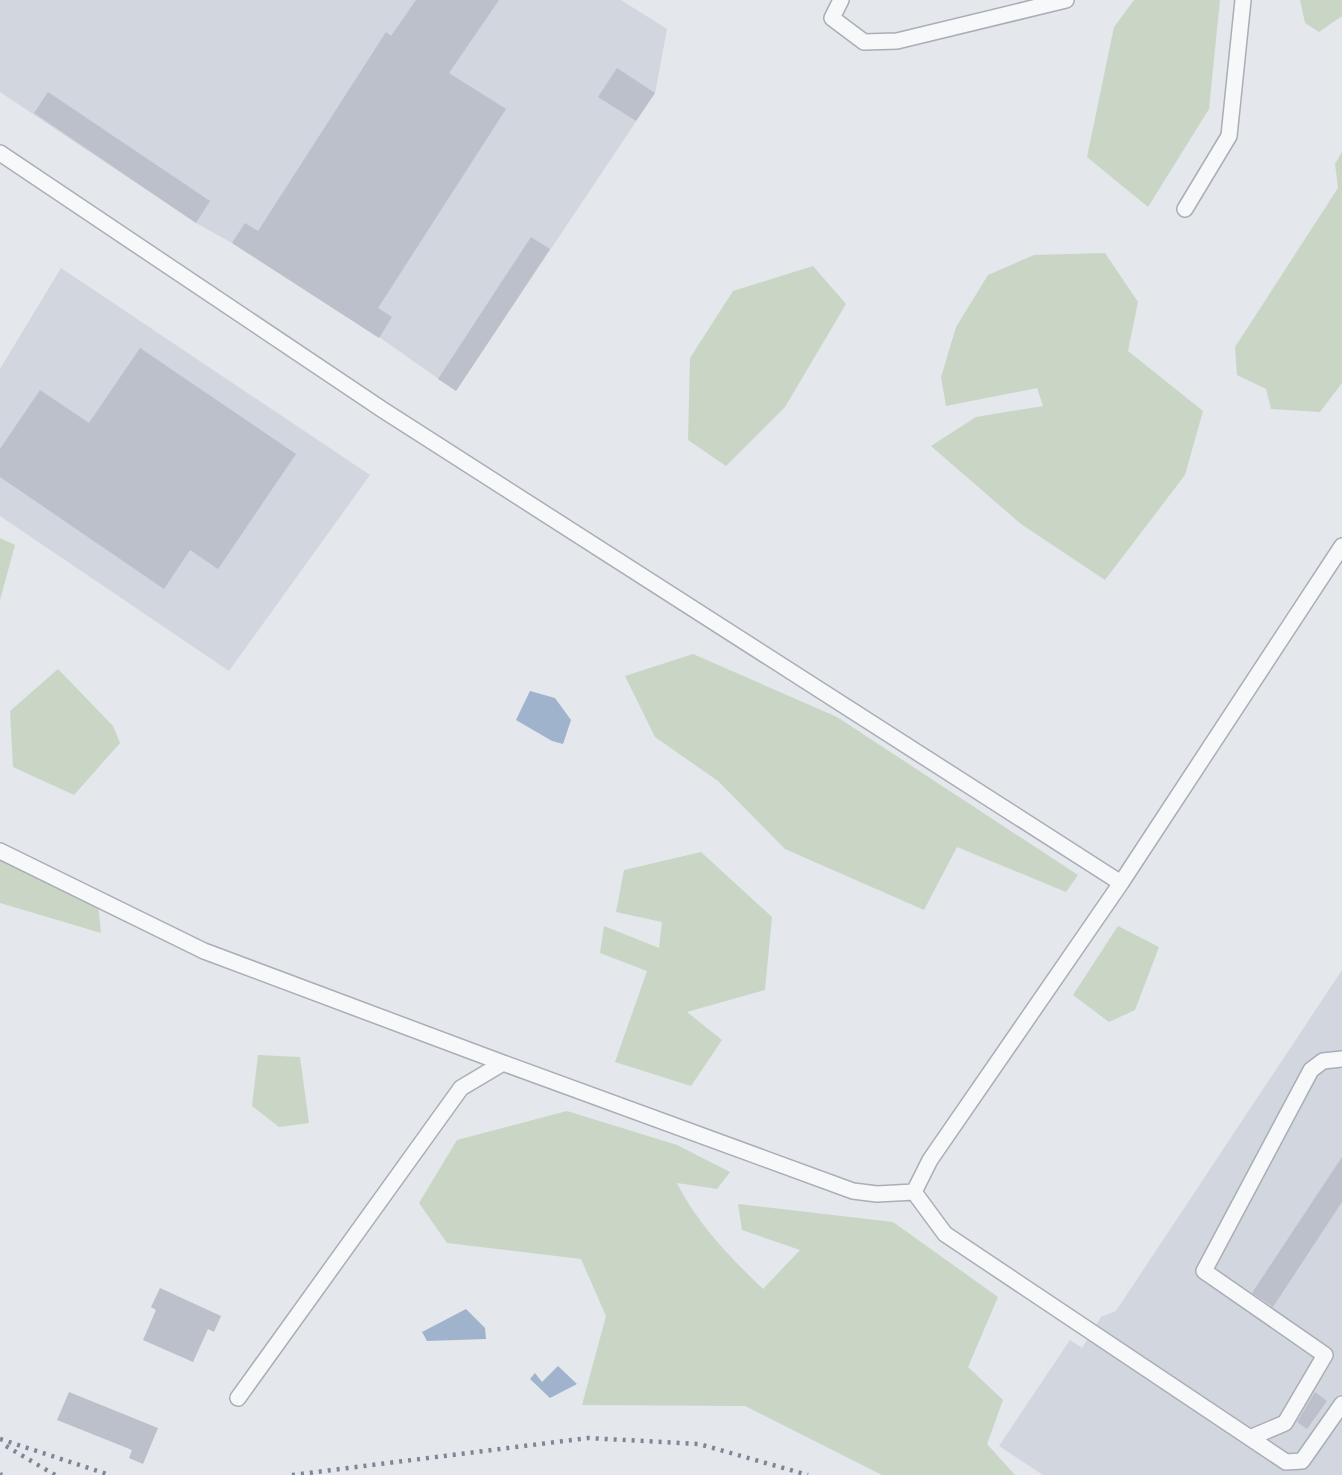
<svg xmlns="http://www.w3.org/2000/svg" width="1342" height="1475" viewBox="0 0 1342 1475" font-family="Manrope,sans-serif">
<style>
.built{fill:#d2d6de}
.green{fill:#c9d6c5}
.water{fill:#9fb4cc}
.building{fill:#bbc0ca}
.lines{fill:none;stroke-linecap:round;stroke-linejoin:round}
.minor-casing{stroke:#a9aeb7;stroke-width:18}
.minor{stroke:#f7f8fa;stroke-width:15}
.rail{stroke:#7d8696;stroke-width:4.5;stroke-dasharray:3 6;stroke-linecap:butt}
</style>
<rect width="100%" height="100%" fill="#e4e7ec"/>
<path class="built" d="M 0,0 L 621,0 L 667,29 L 655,93 L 456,391 L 379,337 L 232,243 L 196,223 L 0,92 Z
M 61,268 L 370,475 L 229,671 L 0,516 L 0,369 Z
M 1342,970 L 1342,1475 L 1043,1475 L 999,1446 L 1070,1340 L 1082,1348 L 1101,1317 L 1116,1311 Z"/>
<path class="green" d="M 1134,0 L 1220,0 L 1209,109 L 1148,207 L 1087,157 L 1114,27 Z
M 1300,0 L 1342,0 L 1342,16 L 1319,32 L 1305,23 Z
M 1342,152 L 1342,383 L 1320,412 L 1271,409 L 1266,389 L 1237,375 L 1235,347 L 1338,188 L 1335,164 Z
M 1105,253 L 1138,302 L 1128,351 L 1203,411 L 1185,475 L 1105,580 L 1021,524 L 931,446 L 976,417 L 1043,406 L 1037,388 L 946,406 L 941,377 L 956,327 L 988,275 L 1034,255 Z
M 813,266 L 846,304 L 785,407 L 726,466 L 688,440 L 690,358 L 733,291 Z
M 0,538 L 15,545 L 0,600 Z
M 693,654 L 837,717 L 1078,875 L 1066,892 L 957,847 L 924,910 L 785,849 L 718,781 L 655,737 L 625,676 Z
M 58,669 L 113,726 L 120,743 L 74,795 L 13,767 L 10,711 Z
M 0,852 L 97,894 L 101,933 L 0,903 Z
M 701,852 L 772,917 L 765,990 L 687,1012 L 722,1040 L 691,1086 L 615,1062 L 647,971 L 600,953 L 604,926 L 659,948 L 662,922 L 616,912 L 624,870 Z
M 1118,926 L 1159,947 L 1135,1010 L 1109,1022 L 1073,995 Z
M 258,1055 L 300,1057 L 309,1123 L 279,1127 L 252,1106 Z
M 567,1111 L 677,1145 L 730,1172 L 717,1189 L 677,1183 C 698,1225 730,1257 763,1289 L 800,1250 L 742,1230 L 738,1204 L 893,1222 L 998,1297 L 968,1367 L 1003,1400 L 987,1444 L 1015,1475 L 882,1475 L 745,1406 L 582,1405 L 606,1316 L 581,1259 L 447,1243 L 419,1203 L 457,1140 Z"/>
<path class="water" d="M 530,691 L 555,698 L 571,720 L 563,744 L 552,741 L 516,720 Z
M 466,1309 L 485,1328 L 486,1339 L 427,1341 L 422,1332 Z
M 558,1366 L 577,1384 L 550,1398 L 530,1379 L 535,1373 L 542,1382 Z"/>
<path class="building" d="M 416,0 L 499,0 L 449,73 L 506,109 L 378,308 L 392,317 L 379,338 L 232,243 L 245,223 L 258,231 L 386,32 L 391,36 Z
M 617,68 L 655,93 L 636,121 L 598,97 Z
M 48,92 L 210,201 L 196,223 L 34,113 Z
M 531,237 L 550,249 L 456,391 L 438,379 Z
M 140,348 L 296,454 L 218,569 L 190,550 L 164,589 L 0,477 L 0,449 L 40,390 L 89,423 Z
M 1342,1157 L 1342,1202 L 1273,1307 L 1252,1293 Z
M 160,1288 L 221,1316 L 214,1332 L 208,1329 L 193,1362 L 143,1340 L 156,1310 L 151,1307 Z
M 69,1392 L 158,1428 L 143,1464 L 129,1458 L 132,1450 L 57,1420 Z
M 1315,1392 L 1327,1401 L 1307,1429 L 1297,1422 Z"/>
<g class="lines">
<g class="minor-casing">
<path id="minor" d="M 841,0 L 832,18 L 864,42 L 897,41 L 1066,0
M 0,153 L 383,410 L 1121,883
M 1185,209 L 1229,136 L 1243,0
M 1342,546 L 1121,883 L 930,1160 L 914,1192 L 945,1234 L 1286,1462 L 1302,1461 L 1342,1404
M 0,851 L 204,951 L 503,1063
M 238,1398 L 461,1088 L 503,1063 L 853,1191 L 877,1194 L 914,1192
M 1252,1437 L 1285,1423 L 1325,1355 L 1204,1271 L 1311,1070 L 1323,1061 L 1342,1059"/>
</g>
<use href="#minor" class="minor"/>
<path class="rail" d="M 0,1439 L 110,1475
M 6,1446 L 55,1475
M 0,1474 L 2,1475
M 292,1475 L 588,1438 L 699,1444 L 808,1475"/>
</g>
</svg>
